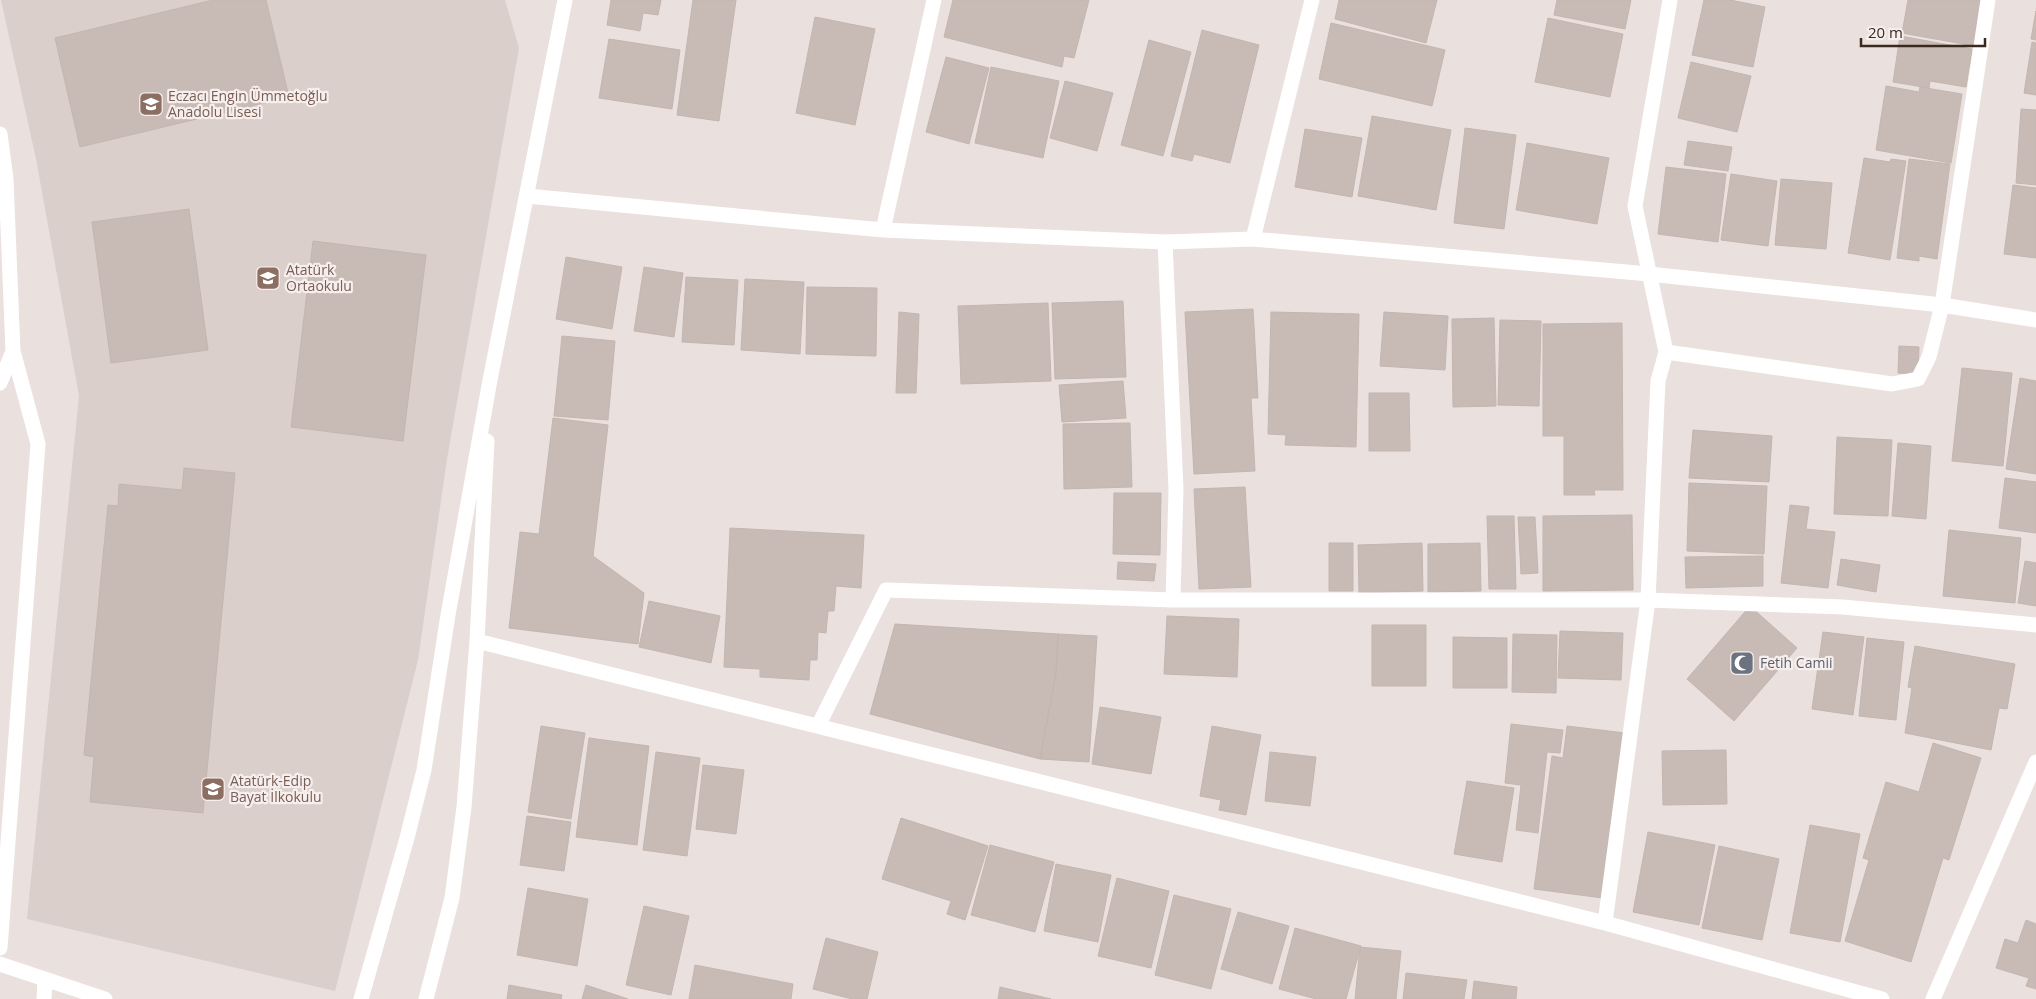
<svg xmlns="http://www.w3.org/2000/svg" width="2036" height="999" viewBox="0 0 2036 999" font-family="'Open Sans',sans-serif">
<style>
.built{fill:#dacfcb}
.building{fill:#c8bbb5;stroke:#c4b5af}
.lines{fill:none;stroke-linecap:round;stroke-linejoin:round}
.minor{stroke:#fff;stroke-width:15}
.labels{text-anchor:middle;stroke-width:4.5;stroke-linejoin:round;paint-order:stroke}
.education-label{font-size:14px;fill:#785e54;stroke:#f7efed;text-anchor:start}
.worship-label{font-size:14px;fill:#5b616d;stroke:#f7efed;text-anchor:start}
</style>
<rect width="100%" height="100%" fill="#eae0dd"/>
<path class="built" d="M 1,0 L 505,0 L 519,48 L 447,459 L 418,660 L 335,991 L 27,919 L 79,396 L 36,159 Z"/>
<path class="building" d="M 213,0 L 266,0 L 289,97 L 80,147 L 55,38 Z
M 611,0 L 661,0 L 658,15 L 643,13 L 640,31 L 607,25 Z
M 693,0 L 736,0 L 719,121 L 677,115 Z
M 953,0 L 1089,0 L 1074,58 L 1064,56 L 1062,67 L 944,37 Z
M 1339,0 L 1437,0 L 1426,43 L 1335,19 Z
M 1557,0 L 1631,0 L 1625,29 L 1554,15 Z
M 1704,0 L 1730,0 L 1765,7 L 1753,67 L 1692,55 Z
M 1908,0 L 1982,0 L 1974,46 L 1902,33 Z
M 2036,11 L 2036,40 L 2031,39 Z
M 815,17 L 875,29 L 855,125 L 796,113 Z
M 1548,18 L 1623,34 L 1610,97 L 1535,82 Z
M 1331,23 L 1445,50 L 1432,106 L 1319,79 Z
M 1202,30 L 1259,45 L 1230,163 L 1194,154 L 1192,161 L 1171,156 Z
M 1900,36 L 1972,49 L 1966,87 L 1930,81 L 1929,88 L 1893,82 Z
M 609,39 L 680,50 L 672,109 L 599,98 Z
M 1149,40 L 1191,52 L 1163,156 L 1121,145 Z
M 2032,42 L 2036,43 L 2036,95 L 2024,93 Z
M 946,57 L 989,68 L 969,144 L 926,132 Z
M 1691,62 L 1751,76 L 1737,132 L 1678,118 Z
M 991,67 L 1059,81 L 1043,158 L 975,143 Z
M 1065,81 L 1113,93 L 1097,151 L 1050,138 Z
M 1886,86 L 1919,92 L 1920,87 L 1962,94 L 1951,163 L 1876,150 Z
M 2021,109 L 2036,110 L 2036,185 L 2016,183 Z
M 1372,116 L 1451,130 L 1436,210 L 1358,196 Z
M 1465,128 L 1516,135 L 1504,229 L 1454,223 Z
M 1305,129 L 1362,138 L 1352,197 L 1295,187 Z
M 1688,141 L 1732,147 L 1728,171 L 1684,165 Z
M 1527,143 L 1609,158 L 1597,224 L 1516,210 Z
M 1864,158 L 1890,162 L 1891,159 L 1906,161 L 1890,260 L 1848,253 Z
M 1909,159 L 1950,164 L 1937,259 L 1919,256 L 1919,261 L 1897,258 Z
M 1666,167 L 1726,174 L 1718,242 L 1658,234 Z
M 1731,174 L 1777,181 L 1768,246 L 1721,240 Z
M 1781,179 L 1832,183 L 1826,249 L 1775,245 Z
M 2013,185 L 2036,188 L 2036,258 L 2004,254 Z
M 189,209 L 208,350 L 111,363 L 92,222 Z
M 313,241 L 426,255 L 403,441 L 291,427 Z
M 566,257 L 622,267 L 612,329 L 556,319 Z
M 644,267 L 683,273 L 674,337 L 634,331 Z
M 686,277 L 738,280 L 734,345 L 682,342 Z
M 745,279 L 804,282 L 800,354 L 741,350 Z
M 807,287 L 877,288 L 876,356 L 806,354 Z
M 1123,301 L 1126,377 L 1055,379 L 1052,303 Z
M 1048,303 L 1051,381 L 961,384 L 958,306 Z
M 1253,309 L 1258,398 L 1251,398 L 1255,471 L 1194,474 L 1185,312 Z
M 899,312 L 919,314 L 916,393 L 896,393 Z
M 1271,312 L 1359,314 L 1356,447 L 1285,445 L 1286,435 L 1268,434 Z
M 1384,312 L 1448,316 L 1445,370 L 1380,366 Z
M 1494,318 L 1496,406 L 1453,407 L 1452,319 Z
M 1500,320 L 1541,321 L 1539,406 L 1498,405 Z
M 1622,323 L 1623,490 L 1594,490 L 1595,495 L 1564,495 L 1564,436 L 1543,436 L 1543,324 Z
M 562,336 L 615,341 L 608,420 L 554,416 Z
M 1899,346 L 1919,347 L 1918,374 L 1898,373 Z
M 1962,368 L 2012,373 L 2003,466 L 1952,461 Z
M 2020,378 L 2036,381 L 2036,474 L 2006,469 Z
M 1123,381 L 1126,418 L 1062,422 L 1059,385 Z
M 1369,393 L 1409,393 L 1410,451 L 1369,451 Z
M 553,418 L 608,425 L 593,556 L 644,593 L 638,644 L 509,628 L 520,532 L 539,534 Z
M 1130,423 L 1132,487 L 1064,489 L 1063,424 Z
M 1693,430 L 1772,436 L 1769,482 L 1689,478 Z
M 1837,437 L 1892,440 L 1888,516 L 1834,514 Z
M 1898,443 L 1931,446 L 1926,519 L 1892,516 Z
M 184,468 L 235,473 L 203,813 L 90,802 L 94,757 L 84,755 L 108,505 L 118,506 L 119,484 L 182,490 Z
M 2005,478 L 2036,482 L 2036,533 L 1999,528 Z
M 1689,483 L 1767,486 L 1764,554 L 1687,551 Z
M 1245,487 L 1251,587 L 1199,589 L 1194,489 Z
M 1114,493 L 1161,493 L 1160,555 L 1113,554 Z
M 1790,505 L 1809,507 L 1806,529 L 1835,532 L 1828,588 L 1781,583 Z
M 1632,515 L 1633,590 L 1543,591 L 1543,516 Z
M 1487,516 L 1514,516 L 1516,589 L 1489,589 Z
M 1518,517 L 1535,517 L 1538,573 L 1521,574 Z
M 730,528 L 864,535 L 861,588 L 836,586 L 834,611 L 828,611 L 826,633 L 818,632 L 817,660 L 810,660 L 809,680 L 760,677 L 760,669 L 724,667 Z
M 1949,530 L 2021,538 L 2015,603 L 1943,596 Z
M 1329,543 L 1353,543 L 1353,591 L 1329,591 Z
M 1422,543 L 1423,591 L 1359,593 L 1358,545 Z
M 1480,543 L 1481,591 L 1428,592 L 1428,544 Z
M 1763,556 L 1763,586 L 1686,588 L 1685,557 Z
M 1841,559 L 1880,565 L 1876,592 L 1837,585 Z
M 2025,561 L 2036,563 L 2036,606 L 2018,603 Z
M 1118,562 L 1156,564 L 1154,581 L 1117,579 Z
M 649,601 L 720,616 L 711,663 L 639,647 Z
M 1750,606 L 1797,648 L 1734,721 L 1687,679 Z
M 1167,616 L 1239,619 L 1237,677 L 1164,674 Z
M 895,624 L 1058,634 L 1056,673 L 1040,759 L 870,714 Z
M 1372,625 L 1426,625 L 1426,686 L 1372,686 Z
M 1560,631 L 1623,633 L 1621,680 L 1558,678 Z
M 1823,632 L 1864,637 L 1853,715 L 1812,709 Z
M 1058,634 L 1097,636 L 1089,762 L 1040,759 L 1056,673 Z
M 1513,634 L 1557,635 L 1556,693 L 1512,692 Z
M 1453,637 L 1507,638 L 1507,688 L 1453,688 Z
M 1867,638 L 1904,642 L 1896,720 L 1859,716 Z
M 1915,646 L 2015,664 L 2007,709 L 1999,708 L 1991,750 L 1905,733 L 1912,688 L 1908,687 Z
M 1100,707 L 1161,717 L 1151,774 L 1092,764 Z
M 1511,724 L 1563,730 L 1560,753 L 1547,752 L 1538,833 L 1516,830 L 1521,785 L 1505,783 Z
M 541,726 L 585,733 L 571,819 L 528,812 Z
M 1212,726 L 1261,735 L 1246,815 L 1219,810 L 1221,800 L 1200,796 Z
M 1567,726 L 1625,733 L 1603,898 L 1534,889 L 1552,756 L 1563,758 Z
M 589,738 L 649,746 L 637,845 L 576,837 Z
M 1933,743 L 1981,758 L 1949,860 L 1943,858 L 1911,962 L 1845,941 L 1869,860 L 1863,858 L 1886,782 L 1919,792 Z
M 1726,750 L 1727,804 L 1663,805 L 1662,751 Z
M 656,752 L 700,758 L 687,856 L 643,850 Z
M 1270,752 L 1316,757 L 1310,806 L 1265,801 Z
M 703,765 L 744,770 L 736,834 L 696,829 Z
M 1467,781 L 1514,788 L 1502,862 L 1454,854 Z
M 527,816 L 571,822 L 564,871 L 520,865 Z
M 901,818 L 988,846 L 965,920 L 947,914 L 951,901 L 882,879 Z
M 1810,825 L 1860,834 L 1840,942 L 1790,933 Z
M 1648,832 L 1715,845 L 1699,925 L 1633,912 Z
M 990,845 L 1054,862 L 1035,932 L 971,915 Z
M 1719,846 L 1779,859 L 1762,940 L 1702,928 Z
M 1056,864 L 1111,875 L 1098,942 L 1044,931 Z
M 1117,878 L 1169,891 L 1151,968 L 1098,956 Z
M 528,888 L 588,899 L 577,966 L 517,955 Z
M 1174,895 L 1231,909 L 1211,989 L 1155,975 Z
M 644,906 L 689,916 L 671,995 L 626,985 Z
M 1238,912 L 1289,926 L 1272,984 L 1221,969 Z
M 2026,920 L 2036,924 L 2036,989 L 2026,986 L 2029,978 L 1996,968 L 2005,939 L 2018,943 Z
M 1295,928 L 1361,946 L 1346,999 L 1316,999 L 1279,989 Z
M 826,938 L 878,952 L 867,999 L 852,999 L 813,989 Z
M 1360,947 L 1401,951 L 1396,999 L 1355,999 Z
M 695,965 L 793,984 L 791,999 L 689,999 Z
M 1406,973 L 1467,980 L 1464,999 L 1403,999 Z
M 1474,981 L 1517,987 L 1516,999 L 1472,999 Z
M 509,985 L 562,995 L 561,999 L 507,999 Z
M 586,985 L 628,999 L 582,999 Z
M 1000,987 L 1051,999 L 998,999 Z"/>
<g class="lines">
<path class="minor" d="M 0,134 L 6,179 L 13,351 L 38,444 L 0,948
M 527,196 L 883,230 L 1165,242 L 1253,239 L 1649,274 L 1942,305 L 2036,320
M 883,230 L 934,0
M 1253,239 L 1312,0
M 1165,242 L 1176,489 L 1173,600
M 1666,352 L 1892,384 L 1918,379 L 1929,357 L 1942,305 L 1988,0
M 0,383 L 13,351
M 477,641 L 1605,923 L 1882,999
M 818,726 L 886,590 L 1173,600 L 1648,600 L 1843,607 L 2036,625
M 1605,923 L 1648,600 L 1658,381 L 1666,352 L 1635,206 L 1670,0
M 0,964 L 105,999
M 44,999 L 45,979
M 361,999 L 407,838 L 424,770 L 448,615 L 490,380 L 565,0
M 426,999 L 452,898 L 464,807 L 477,641 L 487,441
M 1933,999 L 2036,762"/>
</g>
<defs>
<g id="school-square" transform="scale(1.25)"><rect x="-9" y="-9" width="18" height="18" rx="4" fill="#8d6e63" stroke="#f7efed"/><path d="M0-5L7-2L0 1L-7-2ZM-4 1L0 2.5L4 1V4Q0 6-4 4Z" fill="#fff"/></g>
<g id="mosque-square" transform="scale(1.25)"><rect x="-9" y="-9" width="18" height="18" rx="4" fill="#6b7280" stroke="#f7efed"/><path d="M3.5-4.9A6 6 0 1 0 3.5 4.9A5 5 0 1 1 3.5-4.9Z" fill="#fff"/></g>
</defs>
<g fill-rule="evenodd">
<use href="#school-square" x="151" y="104"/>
<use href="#school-square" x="268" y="278"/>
<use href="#mosque-square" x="1742" y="663"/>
<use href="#school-square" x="213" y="789"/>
</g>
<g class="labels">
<g class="education-label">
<text x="168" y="101">Eczacı Engin Ümmetoğlu<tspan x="168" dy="16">Anadolu Lisesi</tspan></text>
<text x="286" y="275">Atatürk<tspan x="286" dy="16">Ortaokulu</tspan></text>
<text x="230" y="786">Atatürk-Edip<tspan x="230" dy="16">Bayat İlkokulu</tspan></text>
</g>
<g class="worship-label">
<text x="1760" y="668">Fetih Camii</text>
</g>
</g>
<path d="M1861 38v8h124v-8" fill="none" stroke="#3a2a1e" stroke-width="2.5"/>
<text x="1868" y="38" font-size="15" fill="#3a2a1e" stroke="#f7efed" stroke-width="4" paint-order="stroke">20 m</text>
</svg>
